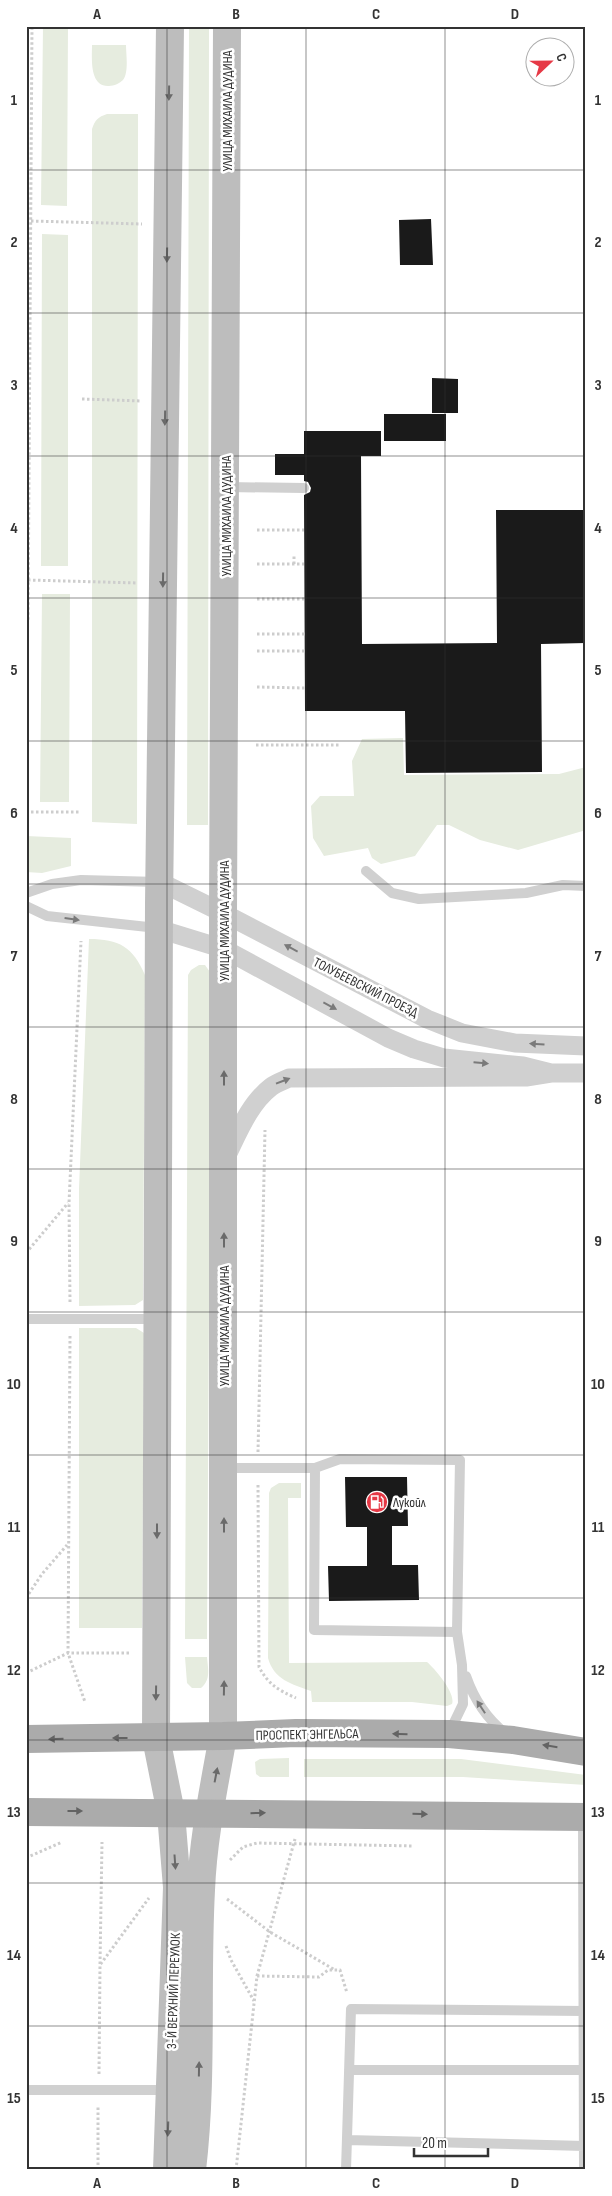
<svg xmlns="http://www.w3.org/2000/svg" width="612" height="2196" viewBox="0 0 612 2196" font-family="'Sofia Sans Condensed',sans-serif">
<style>
.green{fill:#e6ecdf}
.building{fill:#1a1a1a}
.lines{fill:none;stroke-linecap:round;stroke-linejoin:round}
.path{stroke:#cdcdcd;stroke-width:3;stroke-dasharray:2.5 2.5;stroke-linecap:butt}
.lane{stroke:#d0d0d0;stroke-width:10}
.street{stroke:#d0d0d0;stroke-width:19}
.secondary{stroke:#bdbdbd;stroke-width:28}
.primary{stroke:#ababab;stroke-width:28}
.oneway{fill:#6a6a6a}
.oneway2{fill:#7a7a7a}
.oneway3{fill:#636363}
.grid{fill:none;stroke:#333;stroke-width:1;stroke-opacity:0.55}
.labels{text-anchor:middle;stroke-width:5;stroke-linejoin:round;paint-order:stroke}
.street-label{font-size:14px;fill:#333;stroke:#fff}
.poi-label{font-size:14px;fill:#333;stroke:#fff;text-anchor:start}
.neatline{fill:none;stroke:#333;stroke-width:2}
.grid-label{font-size:16px;text-anchor:middle;font-weight:bold;fill:#333}
</style>
<rect width="100%" height="100%" fill="#fff"/>
<path class="green" d="M 43,26 L 68,26 L 67,206 L 41,205 Z
M 189,26 L 209,26 L 208,825 L 187,825 Z
M 92,45 L 126,45 C 126,54 129,72 123,80 C 120,83 114,86 109,86 C 89,87 92,58 92,45 Z
M 107,114 L 138,114 L 137,824 L 92,822 L 92,129 C 95,120 98,117 107,114 Z
M 42,234 L 68,235 L 68,566 L 41,566 Z
M 42,594 L 70,594 L 69,802 L 40,802 Z
M 403,738 L 404,775 L 559,774 L 586,767 L 586,830 L 518,850 L 480,840 L 449,825 L 437,825 L 415,856 L 381,864 L 372,858 L 368,848 L 324,856 L 313,838 L 311,806 L 320,796 L 354,796 L 352,761 L 362,739 Z
M 26,836 L 71,838 L 71,866 L 42,873 L 26,872 Z
M 89,939 C 119,939 133,947 145,975 L 143,1300 L 135,1305 L 79,1306 L 79,1189 Z
M 199,965 L 205,965 L 210,972 L 211,978 L 207,1639 L 185,1639 L 188,975 L 191,970 Z
M 79,1328 L 136,1328 L 144,1333 L 142,1628 L 79,1628 Z
M 279,1483 L 301,1483 L 301,1498 L 288,1498 L 289,1663 L 427,1662 C 435,1669 456,1693 452,1704 L 447,1706 L 412,1702 L 312,1702 L 311,1691 C 292,1684 274,1680 268,1658 L 269,1493 L 271,1488 Z
M 185,1657 L 207,1657 C 208,1669 211,1680 201,1688 L 192,1688 L 187,1683 Z
M 289,1758 L 289,1777 L 260,1777 L 256,1774 L 255,1762 L 260,1759 Z
M 304,1759 L 461,1759 L 586,1775 L 586,1785 L 463,1777 L 304,1777 Z"/>
<path class="building" d="M 431,219 L 433,265 L 400,265 L 399,220 Z
M 432,378 L 458,379 L 458,413 L 432,413 Z
M 384,414 L 446,414 L 446,441 L 384,441 Z
M 304,431 L 381,431 L 381,456 L 361,456 L 362,644 L 497,643 L 496,510 L 586,510 L 586,643 L 541,644 L 542,772 L 406,773 L 405,711 L 305,711 L 304,495 L 310,492 L 311,488 L 308,482 L 304,481 L 304,475 L 275,475 L 275,454 L 304,454 Z
M 345,1477 L 407,1477 L 408,1526 L 392,1526 L 392,1565 L 418,1565 L 419,1600 L 329,1601 L 328,1566 L 367,1566 L 367,1527 L 346,1527 Z"/>
<g class="lines">
<path class="path" d="M 31,221 L 142,224
M 82,399 L 141,401
M 257,530 L 304,530
M 257,564 L 304,564
M 294,564 L 294,554
M 28,580 L 138,583
M 257,599 L 304,599
M 26,624 L 28,622 L 32,26
M 257,634 L 305,634
M 257,651 L 305,651
M 257,687 L 305,688
M 256,745 L 340,745
M 26,812 L 81,812
M 26,1253 L 68,1203
M 70,1302 L 69,1203 L 81,941
M 70,1336 L 68,1653 L 85,1702
M 258,1452 L 265,1130
M 258,1485 L 259,1667 C 268,1684 278,1690 296,1698
M 26,1598 L 42,1574 L 67,1545
M 26,1673 L 68,1653 L 131,1653
M 26,1858 L 62,1842
M 230,1860 L 243,1847 L 257,1843 L 414,1846
M 227,1899 L 270,1932 L 335,1970
M 226,1946 L 231,1960 L 254,2001
M 100,1964 L 102,1842
M 257,1976 L 319,1977 L 328,1970 L 340,1970 L 347,1993
M 99,2074 L 100,1965 L 149,1898
M 98,2170 L 98,2107
M 236,2170 L 257,1976 L 295,1839"/>
<path class="lane" d="M 227,487 L 304,488
M 366,871 L 392,893 L 419,899 L 526,893 L 563,885 L 586,886
M 26,893 L 52,884 L 81,880 L 159,882
M 26,906 L 47,916 L 157,928
M 26,1319 L 156,1319
M 225,1468 L 315,1468 L 340,1459 L 460,1460 L 457,1632 L 462,1665 L 463,1704 L 449,1733
M 315,1468 L 314,1630 L 457,1632
M 466,1676 C 474,1699 486,1718 505,1733
M 583,1818 L 584,2170
M 349,2070 L 584,2070
M 26,2090 L 168,2090
M 347,2140 L 585,2146
M 346,2170 L 351,2009 L 584,2011"/>
<path class="street" d="M 160,882 L 223,913 L 427,1019 L 462,1033 L 515,1043 L 586,1046
M 159,929 L 224,949 L 388,1038 L 414,1049 L 444,1058 L 523,1066 L 551,1073
M 226,1157 C 238,1133 249,1104 271,1087 C 276,1083 283,1081 289,1078 L 526,1077 L 551,1073 L 586,1073"/>
<path class="secondary" d="M 167,2170 L 177,1887 L 171,1813 L 156,1738 L 159,904 L 170,26
M 192,2170 C 203,2077 196,1983 201,1890 C 203,1838 214,1787 223,1736 L 223,913 L 227,26"/>
<path class="primary" d="M 26,1739 L 223,1736 L 296,1733 L 449,1734 L 513,1740 L 586,1752
M 26,1812 L 586,1817"/>
</g>
<defs><path id="oneway-solid" d="M-6-.8H1V-3.2L6.5 0L1 3.2V.8H-6Z" transform="scale(1.25)"/></defs>
<g class="oneway">
<use href="#oneway-solid" transform="translate(169 93) rotate(91)"/>
<use href="#oneway-solid" transform="translate(167 255) rotate(91)"/>
<use href="#oneway-solid" transform="translate(165 418) rotate(91)"/>
<use href="#oneway-solid" transform="translate(163 580) rotate(91)"/>
<use href="#oneway-solid" transform="translate(224 1078) rotate(-90)"/>
<use href="#oneway-solid" transform="translate(224 1240) rotate(-90)"/>
<use href="#oneway-solid" transform="translate(224 1525) rotate(-90)"/>
<use href="#oneway-solid" transform="translate(157 1531) rotate(90)"/>
<use href="#oneway-solid" transform="translate(224 1688) rotate(-89)"/>
<use href="#oneway-solid" transform="translate(156 1693) rotate(91)"/>
<use href="#oneway-solid" transform="translate(216 1775) rotate(-79)"/>
<use href="#oneway-solid" transform="translate(175 1862) rotate(86)"/>
<use href="#oneway-solid" transform="translate(199 2069) rotate(-89)"/>
<use href="#oneway-solid" transform="translate(168 2129) rotate(92)"/>
</g>
<g class="oneway2">
<use href="#oneway-solid" transform="translate(72 919) rotate(8)"/>
<use href="#oneway-solid" transform="translate(291 948) rotate(-152)"/>
<use href="#oneway-solid" transform="translate(330 1006) rotate(28)"/>
<use href="#oneway-solid" transform="translate(537 1044) rotate(-177)"/>
<use href="#oneway-solid" transform="translate(481 1063) rotate(5)"/>
<use href="#oneway-solid" transform="translate(283 1081) rotate(-21)"/>
<use href="#oneway-solid" transform="translate(481 1707) rotate(-123)"/>
</g>
<g class="oneway3">
<use href="#oneway-solid" transform="translate(400 1734) rotate(-179)"/>
<use href="#oneway-solid" transform="translate(120 1738) rotate(180)"/>
<use href="#oneway-solid" transform="translate(56 1739) rotate(179)"/>
<use href="#oneway-solid" transform="translate(550 1746) rotate(-171)"/>
<use href="#oneway-solid" transform="translate(75 1811)"/>
<use href="#oneway-solid" transform="translate(258 1813) rotate(-1)"/>
<use href="#oneway-solid" transform="translate(420 1814) rotate(1)"/>
</g>
<path class="grid" d="M 167,26 L 167,2170M 306,26 L 306,2170M 445,26 L 445,2170M 26,170 L 586,170M 26,313 L 586,313M 26,456 L 586,456M 26,598 L 586,598M 26,741 L 586,741M 26,884 L 586,884M 26,1027 L 586,1027M 26,1169 L 586,1169M 26,1312 L 586,1312M 26,1455 L 586,1455M 26,1598 L 586,1598M 26,1740 L 586,1740M 26,1883 L 586,1883M 26,2026 L 586,2026"/>
<defs>
<g id="fuel-disc" transform="scale(1.125)"><circle r="9.5" fill="#e63946" stroke="#fff"/><path d="M-5.5-6h7V0h2V4h1.3V-2.5L3-4.5l.8-.8L6-3V5H2.5V1h-1V6h-7ZM-4.2-4.7v3.2H.2V-4.7Z" fill="#fff"/></g>
</defs>
<g fill-rule="evenodd">
<use href="#fuel-disc" x="377" y="1502"/>
</g>
<g class="labels">
<g class="street-label">
<text transform="translate(227 111) rotate(-90)" y="5">УЛИЦА МИХАИЛА ДУДИНА</text>
<text transform="translate(226 516) rotate(-90)" y="5">УЛИЦА МИХАИЛА ДУДИНА</text>
<text transform="translate(224 921) rotate(-90)" y="5">УЛИЦА МИХАИЛА ДУДИНА</text>
<text transform="translate(366 987) rotate(27)" y="5">ТОЛУБЕЕВСКИЙ ПРОЕЗД</text>
<text transform="translate(224 1326) rotate(-90)" y="5">УЛИЦА МИХАИЛА ДУДИНА</text>
<text transform="translate(307 1734) rotate(-1)" y="5">ПРОСПЕКТ ЭНГЕЛЬСА</text>
<text transform="translate(173 1991) rotate(-88)" y="5">3-Й ВЕРХНИЙ ПЕРЕУЛОК</text>
</g>
<g class="poi-label">
<text x="393" y="1507">Лукойл</text>
</g>
</g>
<rect width="612" height="2196" fill="none" stroke="#ffffff" stroke-width="55"/>
<g transform="translate(550 62) rotate(68)"><circle r="24" fill="#ffffff" stroke="#adadad"/>
<path d="M0-4L9 19L0 12L-9 19Z" fill="#e63946"/>
<text y="-8" font-size="14" font-weight="bold" text-anchor="middle" fill="#333333">С</text>
</g>
<path d="M414 2148v8h74v-8" fill="none" stroke="#333333" stroke-width="2.5"/>
<text x="422" y="2148" font-size="15" fill="#333333" stroke="#ffffff" stroke-width="4" paint-order="stroke">20 m</text>
<rect x="28" y="28" width="556" height="2140" class="neatline"/>
<g class="grid-label">
<text x="97" y="19">A</text>
<text x="236" y="19">B</text>
<text x="376" y="19">C</text>
<text x="515" y="19">D</text>
<text x="14" y="105">1</text>
<text x="598" y="105">1</text>
<text x="14" y="247">2</text>
<text x="598" y="247">2</text>
<text x="14" y="390">3</text>
<text x="598" y="390">3</text>
<text x="14" y="533">4</text>
<text x="598" y="533">4</text>
<text x="14" y="675">5</text>
<text x="598" y="675">5</text>
<text x="14" y="818">6</text>
<text x="598" y="818">6</text>
<text x="14" y="961">7</text>
<text x="598" y="961">7</text>
<text x="14" y="1104">8</text>
<text x="598" y="1104">8</text>
<text x="14" y="1246">9</text>
<text x="598" y="1246">9</text>
<text x="14" y="1389">10</text>
<text x="598" y="1389">10</text>
<text x="14" y="1532">11</text>
<text x="598" y="1532">11</text>
<text x="14" y="1675">12</text>
<text x="598" y="1675">12</text>
<text x="14" y="1817">13</text>
<text x="598" y="1817">13</text>
<text x="14" y="1960">14</text>
<text x="598" y="1960">14</text>
<text x="14" y="2103">15</text>
<text x="598" y="2103">15</text>
<text x="97" y="2188">A</text>
<text x="236" y="2188">B</text>
<text x="376" y="2188">C</text>
<text x="515" y="2188">D</text>
</g>
</svg>
